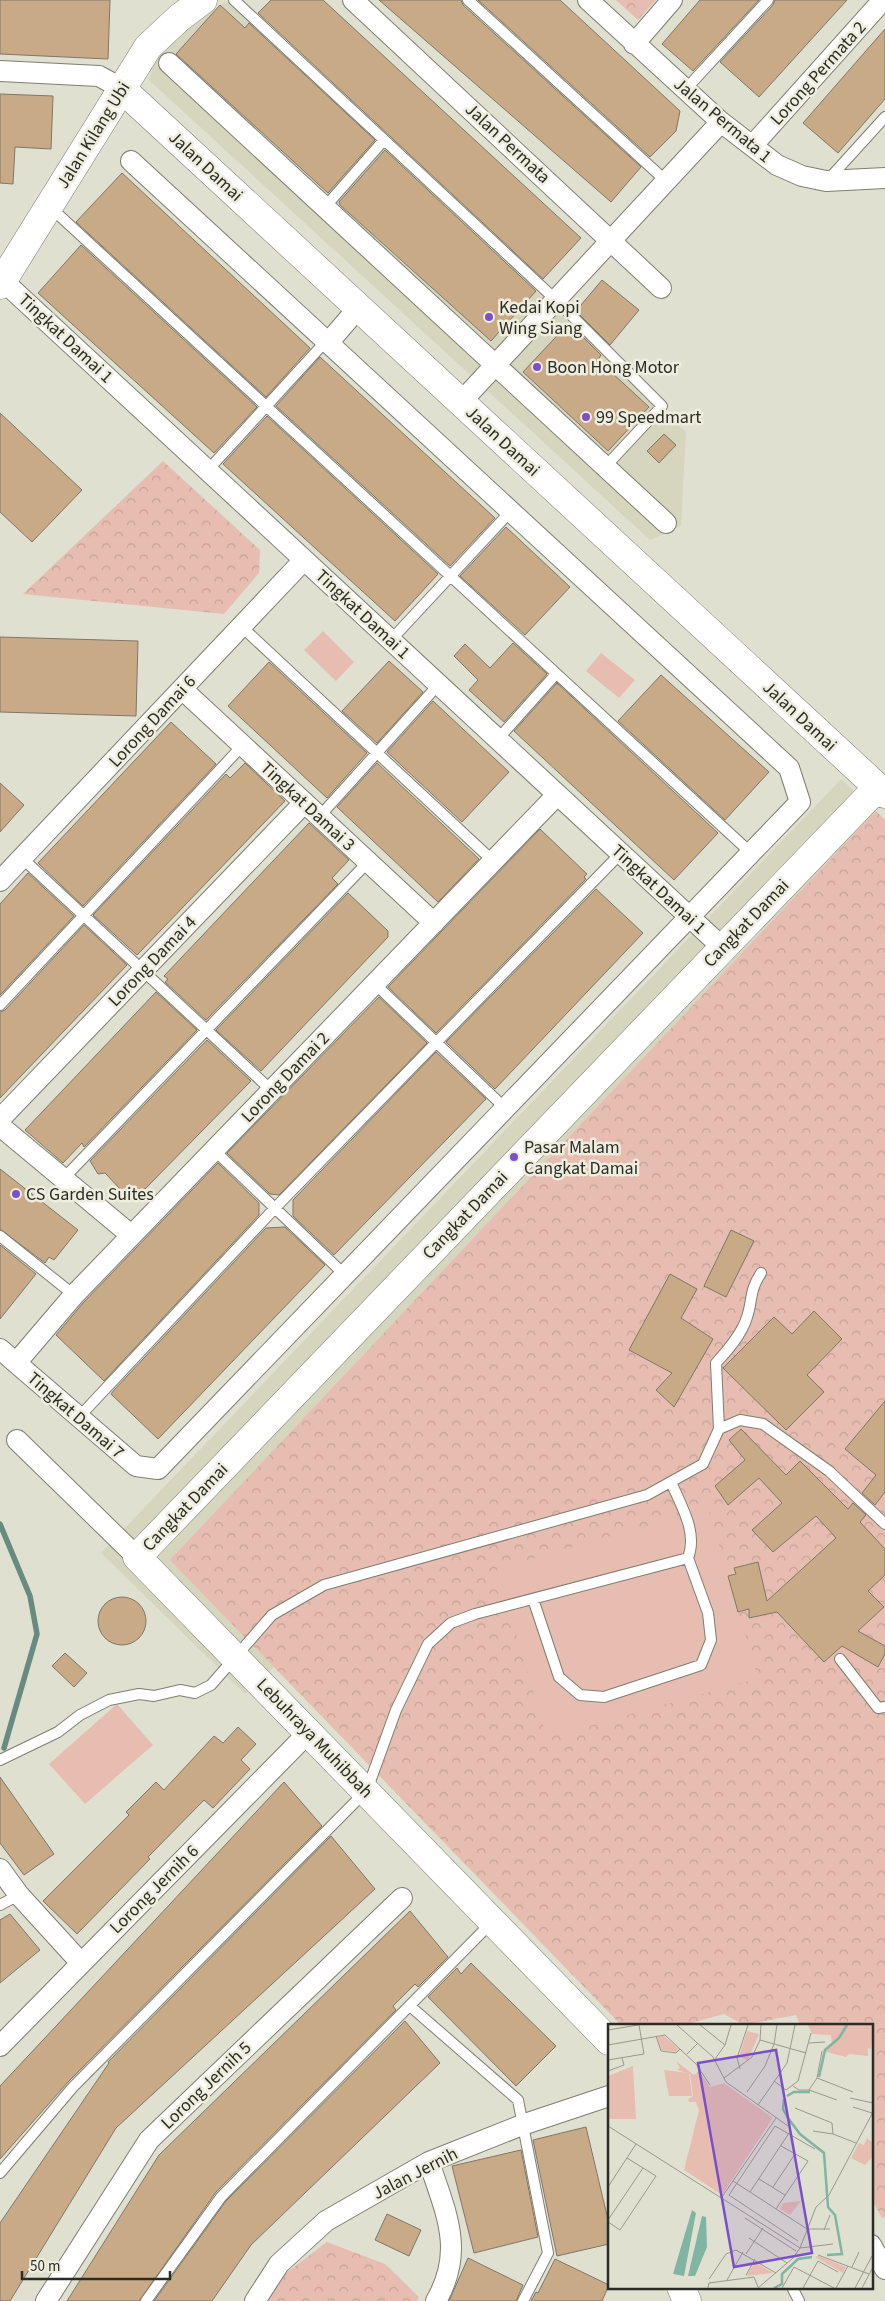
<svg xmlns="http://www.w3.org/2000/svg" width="885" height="2301" viewBox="0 0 885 2301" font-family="'Source Sans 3',sans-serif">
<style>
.built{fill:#d6d5be}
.forest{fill:url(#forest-crowns)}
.pitch{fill:#e6bdb0}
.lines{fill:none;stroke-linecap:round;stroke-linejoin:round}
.stream{stroke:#678b7e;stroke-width:5.5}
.building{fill:#c9aa86;stroke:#7f766b}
.lane-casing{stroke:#7f7e70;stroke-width:12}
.street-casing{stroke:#7f7e70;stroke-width:22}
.secondary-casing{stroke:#7f7e70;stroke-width:29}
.lane{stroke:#fff;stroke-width:10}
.street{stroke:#fff;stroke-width:20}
.secondary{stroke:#fff;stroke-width:28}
.poi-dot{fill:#7b4fc8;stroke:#eeedde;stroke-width:2}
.labels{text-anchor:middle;stroke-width:5;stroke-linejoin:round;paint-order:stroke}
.street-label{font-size:18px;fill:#2c2c26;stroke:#eeedde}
.poi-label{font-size:18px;fill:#2c2c26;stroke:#eeedde;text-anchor:start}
.inset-river{fill:none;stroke:#80b4a3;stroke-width:2.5}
.inset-road{fill:none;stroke:#98988d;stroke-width:1}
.view{fill:#7b4fc8;fill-opacity:0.15;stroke:#7b4fc8;stroke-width:2.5}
.inset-edge{fill:none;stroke:#2c2c26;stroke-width:2.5}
</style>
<defs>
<pattern id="forest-crowns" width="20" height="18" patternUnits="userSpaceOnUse" patternTransform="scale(1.25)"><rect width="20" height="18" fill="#e6bdb0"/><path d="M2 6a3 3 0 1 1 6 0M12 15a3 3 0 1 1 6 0" fill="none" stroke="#c5a397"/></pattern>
</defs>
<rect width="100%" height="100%" fill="#e0e0d1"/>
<path class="built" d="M 227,1 L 686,432 L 681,526 L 650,540 L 149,80 L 155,57 L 173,38 Z
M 841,779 L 876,811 L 171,1560 L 274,1667 L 245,1694 L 101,1553 Z"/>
<path class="forest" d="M 616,0 L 656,0 L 638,20 Z
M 163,461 L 260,550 L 259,573 L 224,614 L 23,594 Z
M 876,811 L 885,820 L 885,2217 L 882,2218 L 871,2198 L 871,2025 L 800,2025 L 796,2015 L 744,2025 L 724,2014 L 684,2025 L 621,2025 L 170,1560 Z
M 327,2242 L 385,2264 L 419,2297 L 417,2301 L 266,2301 L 282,2276 Z"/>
<path class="pitch" d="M 323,631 L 354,662 L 336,681 L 304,650 Z
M 601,653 L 635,680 L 619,698 L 586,671 Z
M 708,1508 L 758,1678 L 547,1738 L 497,1569 Z
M 117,1704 L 153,1745 L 85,1804 L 49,1764 Z"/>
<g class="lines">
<path class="stream" d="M 0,1524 L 30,1596 L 37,1634 L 4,1748"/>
</g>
<path class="building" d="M 0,0 L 110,0 L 108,59 L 0,54 Z
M 271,0 L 323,0 L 581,238 L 543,279 L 258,13 Z
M 379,0 L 461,0 L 463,5 L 641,167 L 611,202 Z
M 478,0 L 560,0 L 680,111 L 676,131 L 650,157 Z
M 700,0 L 759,0 L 693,71 L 662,44 Z
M 775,0 L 847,0 L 759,97 L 720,62 L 773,5 Z
M 220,5 L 245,28 L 249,23 L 375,140 L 328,193 L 176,54 Z
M 885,29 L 885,99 L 838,153 L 803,123 Z
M 0,94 L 53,96 L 51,149 L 15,147 L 13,184 L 0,183 Z
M 385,150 L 536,291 L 491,341 L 340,205 L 339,202 Z
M 122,173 L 310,348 L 266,397 L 76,222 Z
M 81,245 L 257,407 L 214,453 L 38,293 Z
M 602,280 L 639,310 L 610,345 L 576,311 Z
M 569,323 L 601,355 L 598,360 L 649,407 L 608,451 L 523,372 Z
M 320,357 L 495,518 L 450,566 L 276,406 Z
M 0,413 L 82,490 L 32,542 L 0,512 Z
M 267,416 L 438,574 L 395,621 L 223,464 Z
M 664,434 L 676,445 L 659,463 L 647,451 Z
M 506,527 L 570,587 L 525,635 L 460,576 Z
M 0,637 L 138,641 L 136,716 L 0,712 Z
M 513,643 L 547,674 L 504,722 L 469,690 L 478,680 L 454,656 L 465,644 L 490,668 Z
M 389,661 L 423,692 L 377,743 L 342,711 Z
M 269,662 L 367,753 L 327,798 L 228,706 Z
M 661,675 L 769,772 L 725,820 L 618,721 Z
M 557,683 L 718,833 L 674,880 L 514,731 Z
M 433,701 L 509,772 L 462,822 L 387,752 Z
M 171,722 L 216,764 L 83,906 L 38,863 Z
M 245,763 L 285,801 L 137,955 L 93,915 L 226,774 L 230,778 Z
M 377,763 L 479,859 L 438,902 L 337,807 Z
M 0,783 L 24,805 L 0,832 Z
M 309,823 L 349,860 L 332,878 L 338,884 L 206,1020 L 165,982 L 168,979 L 164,976 Z
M 540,829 L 587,874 L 584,877 L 586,879 L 436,1033 L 388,987 Z
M 28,873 L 74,916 L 0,995 L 0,904 Z
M 596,889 L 643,933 L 495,1089 L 446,1042 Z
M 348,893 L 388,931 L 388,937 L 261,1071 L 216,1030 Z
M 84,925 L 127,965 L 0,1098 L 0,1012 L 5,1010 Z
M 156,992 L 197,1030 L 84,1147 L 82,1143 L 63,1163 L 25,1130 Z
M 379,997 L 427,1043 L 279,1195 L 270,1194 L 227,1153 Z
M 207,1040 L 251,1081 L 145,1189 L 133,1193 L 121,1190 L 105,1173 L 98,1174 L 90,1161 Z
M 436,1052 L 486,1099 L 334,1255 L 293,1216 L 293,1200 Z
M 218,1163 L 259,1203 L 259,1215 L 104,1381 L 56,1335 L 83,1303 Z
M 0,1169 L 78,1230 L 54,1260 L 49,1257 L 45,1263 L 0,1229 Z
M 285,1227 L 325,1265 L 158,1439 L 111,1394 L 114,1390 L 266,1228 Z
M 731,1230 L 754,1241 L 726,1297 L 704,1286 Z
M 0,1245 L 36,1274 L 0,1319 Z
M 670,1274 L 697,1289 L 681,1318 L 713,1339 L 674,1407 L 656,1390 L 672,1373 L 629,1350 Z
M 814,1311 L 842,1339 L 807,1375 L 824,1392 L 786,1430 L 723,1368 L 774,1317 L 792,1334 Z
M 885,1401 L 885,1492 L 875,1505 L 862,1493 L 876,1475 L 845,1449 Z
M 741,1429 L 786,1475 L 800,1461 L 848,1509 L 853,1503 L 866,1515 L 860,1522 L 885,1549 L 885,1575 L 868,1591 L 884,1607 L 858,1631 L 885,1646 L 885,1654 L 878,1667 L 842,1646 L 824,1662 L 777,1612 L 749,1618 L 749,1609 L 738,1612 L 728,1576 L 736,1574 L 734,1568 L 758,1562 L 767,1601 L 836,1538 L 816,1516 L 773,1552 L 752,1530 L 782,1503 L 759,1478 L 728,1505 L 715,1486 L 745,1460 L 729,1440 Z
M98 1621a24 24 0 1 1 48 0a24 24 0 1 1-48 0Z
M 65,1653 L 87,1673 L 74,1687 L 52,1666 Z
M 238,1727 L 256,1744 L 241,1760 L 250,1769 L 213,1808 L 204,1800 L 148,1857 L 150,1859 L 77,1934 L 43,1901 L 129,1815 L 126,1812 L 156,1782 L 164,1790 L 214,1736 L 223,1743 Z
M 0,1777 L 54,1854 L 24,1875 L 0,1843 Z
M 284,1782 L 322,1826 L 68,2082 L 0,2159 L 0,2086 Z
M 331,1836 L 375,1889 L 116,2128 L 10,2301 L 0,2301 L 0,2223 L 109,2063 L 108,2062 Z
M 410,1911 L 448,1957 L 418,1987 L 415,1984 L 393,2006 L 396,2010 L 216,2192 L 139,2301 L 67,2301 L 159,2155 Z
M 10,1914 L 40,1950 L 0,1983 L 0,1920 Z
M 471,1963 L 556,2046 L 516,2086 L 428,1997 L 457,1968 L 461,1974 Z
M 405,2021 L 440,2063 L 251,2245 L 212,2301 L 154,2301 L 226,2201 Z
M 586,2127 L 609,2224 L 609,2244 L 557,2256 L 533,2140 Z
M 521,2150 L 538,2237 L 474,2253 L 452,2166 Z
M 387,2214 L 421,2230 L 409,2256 L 375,2240 Z
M 468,2258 L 523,2285 L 516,2301 L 449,2301 Z
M 555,2259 L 609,2285 L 602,2301 L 531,2301 L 536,2292 L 538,2293 Z"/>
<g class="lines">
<g class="lane-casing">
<path id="lane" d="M 234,0 L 556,300 L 662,406 L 605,467
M 468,0 L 666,181
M 685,90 L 768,0
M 827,181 L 885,117
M 49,206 L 751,853
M 325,207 L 384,140
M 208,470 L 326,341
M 242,627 L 493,861
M 391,640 L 510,512
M 498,739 L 556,674
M 319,817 L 439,684
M 22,858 L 271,1090
M 375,984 L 505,1108
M 0,1005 L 242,746
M 214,1150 L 345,1275
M 63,1179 L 368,862
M 0,1236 L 74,1295
M 79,1417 L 275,1208 L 621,853
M 719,1429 L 740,1420 L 763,1424 L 829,1471 L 885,1524
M 533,1599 L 559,1677 L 580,1695 L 604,1697 L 701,1665 L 711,1640 L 708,1613 L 688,1558
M 840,1659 L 878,1708 L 885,1707
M 0,1760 L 58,1732 L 80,1715 L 109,1700 L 139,1694 L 154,1696 L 180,1690 L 195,1693 L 211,1685 L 272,1615 L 324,1585 L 647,1495 L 703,1464 L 719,1429 L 716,1363 C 728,1350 742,1334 747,1317 C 753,1299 749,1291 761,1273
M 0,1905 L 19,1895
M 410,2006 L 518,2100 L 548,2253 L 523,2301
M 0,2173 L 73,2087 L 367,1790 L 396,1710 L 428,1644 L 451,1623 L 475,1614 L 688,1558 C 698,1532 681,1506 671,1482
M 792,2287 L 799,2301
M 146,2301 L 221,2197 L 492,1922"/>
</g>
<g class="street-casing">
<path id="street" d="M 353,0 L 661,288
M 588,0 L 721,122 L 777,165 L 802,176 L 826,181 L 885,178
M 634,44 L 672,0
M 169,63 L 666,523
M 0,71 L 99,76 L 121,88
M 752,146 L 883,0
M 0,278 L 722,947
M 328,343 L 359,307
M 461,402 L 721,122
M 182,689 L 434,923
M 0,881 L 304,560
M 0,1119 L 304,803
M 0,1126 L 131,1235
M 0,1349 L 136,1466 L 158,1469 L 800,802 L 789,768 L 131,161
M 16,1363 L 74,1295 L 557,795
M 17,1440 L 137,1557
M 0,1869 L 19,1895 L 81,1963
M 0,2046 L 309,1732
M 429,2162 C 446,2213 465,2251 436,2301
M 871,2245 L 885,2269
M 46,2301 L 149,2140 L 402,1898
M 255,2301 L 279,2264 L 326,2221 L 429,2162 L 522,2125 L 609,2096"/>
</g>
<g class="secondary-casing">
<path id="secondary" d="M 121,88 L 885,794
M 0,285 L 148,47 L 179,18 L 203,0
M 609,2041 L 137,1557 L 878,787
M 681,2287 L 687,2301"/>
</g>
<use href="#lane" class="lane"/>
<use href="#street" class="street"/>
<use href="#secondary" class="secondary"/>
</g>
<g class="poi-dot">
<circle cx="489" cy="317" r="5"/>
<circle cx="537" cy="367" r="5"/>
<circle cx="586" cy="417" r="5"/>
<circle cx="514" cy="1157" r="5"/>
<circle cx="16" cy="1194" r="5"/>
</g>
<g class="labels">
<g class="street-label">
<text transform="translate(818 73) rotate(-48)" y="6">Lorong Permata 2</text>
<text transform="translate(723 120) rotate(40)" y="6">Jalan Permata 1</text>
<text transform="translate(93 135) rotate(-58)" y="6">Jalan Kilang Ubi</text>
<text transform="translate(508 143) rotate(43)" y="6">Jalan Permata</text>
<text transform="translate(206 166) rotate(43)" y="6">Jalan Damai</text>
<text transform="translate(66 338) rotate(43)" y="6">Tingkat Damai 1</text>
<text transform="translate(503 441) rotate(43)" y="6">Jalan Damai</text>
<text transform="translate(363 614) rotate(43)" y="6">Tingkat Damai 1</text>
<text transform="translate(800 716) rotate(43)" y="6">Jalan Damai</text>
<text transform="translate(152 721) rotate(-47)" y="6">Lorong Damai 6</text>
<text transform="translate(308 806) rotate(43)" y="6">Tingkat Damai 3</text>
<text transform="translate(659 889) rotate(43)" y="6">Tingkat Damai 1</text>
<text transform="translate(746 923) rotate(-46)" y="6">Cangkat Damai</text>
<text transform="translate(152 961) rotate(-46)" y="6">Lorong Damai 4</text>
<text transform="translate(285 1077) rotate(-46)" y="6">Lorong Damai 2</text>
<text transform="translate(465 1215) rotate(-46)" y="6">Cangkat Damai</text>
<text transform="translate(76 1415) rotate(41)" y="6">Tingkat Damai 7</text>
<text transform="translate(185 1507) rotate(-46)" y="6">Cangkat Damai</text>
<text transform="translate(315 1738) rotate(46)" y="6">Lebuhraya Muhibbah</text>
<text transform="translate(154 1889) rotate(-45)" y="6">Lorong Jernih 6</text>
<text transform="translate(206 2085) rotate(-44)" y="6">Lorong Jernih 5</text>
<text transform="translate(415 2173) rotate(-27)" y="6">Jalan Jernih</text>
</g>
<g class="poi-label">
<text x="499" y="313">Kedai Kopi<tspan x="499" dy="21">Wing Siang</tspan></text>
<text x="547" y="373">Boon Hong Motor</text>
<text x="596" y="423">99 Speedmart</text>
<text x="524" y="1153">Pasar Malam<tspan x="524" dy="21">Cangkat Damai</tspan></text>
<text x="26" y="1200">CS Garden Suites</text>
</g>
</g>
<g transform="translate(608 2024)">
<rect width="265" height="265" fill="#e0e0d1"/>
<path d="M 200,1 L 265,1 L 263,25 L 260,24 L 260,32 L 241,30 L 238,33 L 215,27 L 224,20 L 223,11 L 204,10 ZM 139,7 L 151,10 L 140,36 L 131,33 ZM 56,12 L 71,25 L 68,28 L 53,26 L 49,13 ZM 68,37 L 86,51 L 91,47 L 102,63 L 116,59 L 165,94 L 114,171 L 76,146 L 91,86 L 88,78 L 81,78 L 80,75 L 85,72 L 82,50 L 69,46 L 72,44 ZM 259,114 L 265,119 L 265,132 L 257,141 L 243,134 L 251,119 L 256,121 ZM 193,177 L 182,191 L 172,185 L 175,179 ZM 211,232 L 238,243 L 235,249 L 207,233 ZM 147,238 L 165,249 L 138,252 Z" fill="#e6bdb0"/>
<path d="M 25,42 L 28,95 L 0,95 L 0,52 ZM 56,46 L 81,49 L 84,72 L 61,72 ZM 128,84 L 135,98 L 118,107 L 111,93 Z" fill="#e6bdb0"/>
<path d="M 84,186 L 88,189 L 76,252 L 65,250 ZM 94,192 L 98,193 L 99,223 L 87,252 L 80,252 Z" fill="#80b4a3"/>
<path class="inset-river" d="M 211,53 L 217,26 L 231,14 L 239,1M 179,72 L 186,68 L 202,68M 176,75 L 175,85 L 180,94 L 192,110 L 216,129 L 220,183 L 227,191 L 234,230 L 219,231M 166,264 L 174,260 L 174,250 L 190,235 L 204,233"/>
<path class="inset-road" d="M 69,1 L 105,33 L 118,58 L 180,102M 92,1 L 117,21M 0,6 L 30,1M 48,12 L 53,27 L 68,29 L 72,25M 152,16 L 198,29M 201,19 L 217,18M 0,21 L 57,11 L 88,40 L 102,61M 79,30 L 90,19M 107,35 L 117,21 L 123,1M 0,36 L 36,30 L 31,1M 132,45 L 129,34 L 140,1M 0,47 L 16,41 L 14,34M 116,54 L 144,33 L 152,16 L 153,1M 209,54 L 245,68M 166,57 L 178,66 L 190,57 L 203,9M 185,62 L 191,66 L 201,66 L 209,54 L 214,27M 201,66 L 229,76M 139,68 L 157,42 L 166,20 L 169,1M 242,74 L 265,79M 150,81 L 179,39 L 187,1M 245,83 L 264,89M 187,84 L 224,99 L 225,110 L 248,119M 0,102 L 192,224 L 185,234 L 150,264M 205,107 L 225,110M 151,155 L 177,171M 125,157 L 199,205 L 222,205M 0,163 L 28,120M 165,163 L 187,130M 142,168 L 181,109M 114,173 L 168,94M 168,185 L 200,137 L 173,122M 137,194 L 188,227M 0,196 L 35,144M 0,198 L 12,206 L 48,152 L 19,134M 216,206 L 222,191M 141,214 L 179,239M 190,217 L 121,171 L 167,102 L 207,125M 225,220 L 192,224 L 208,183 L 221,171 L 265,88M 138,230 L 155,204M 210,231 L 261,250M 244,243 L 251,228M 138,251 L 147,235M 101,255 L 118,230 L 128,226 L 168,249M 119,256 L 135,228M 100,264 L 101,259 L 146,253 L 150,263M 174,264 L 186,243 L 226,264M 195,264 L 210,237 L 230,248M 228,264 L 240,242M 247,264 L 264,232M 254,264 L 265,243"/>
<path class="view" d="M 168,26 L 204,229 L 126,243 L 90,39 Z"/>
<rect width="265" height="265" class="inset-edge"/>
</g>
<path d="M22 2271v8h148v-8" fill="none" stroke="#2c2c26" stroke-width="2.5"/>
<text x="30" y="2271" font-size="15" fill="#2c2c26" stroke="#eeedde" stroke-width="4" paint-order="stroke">50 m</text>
</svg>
